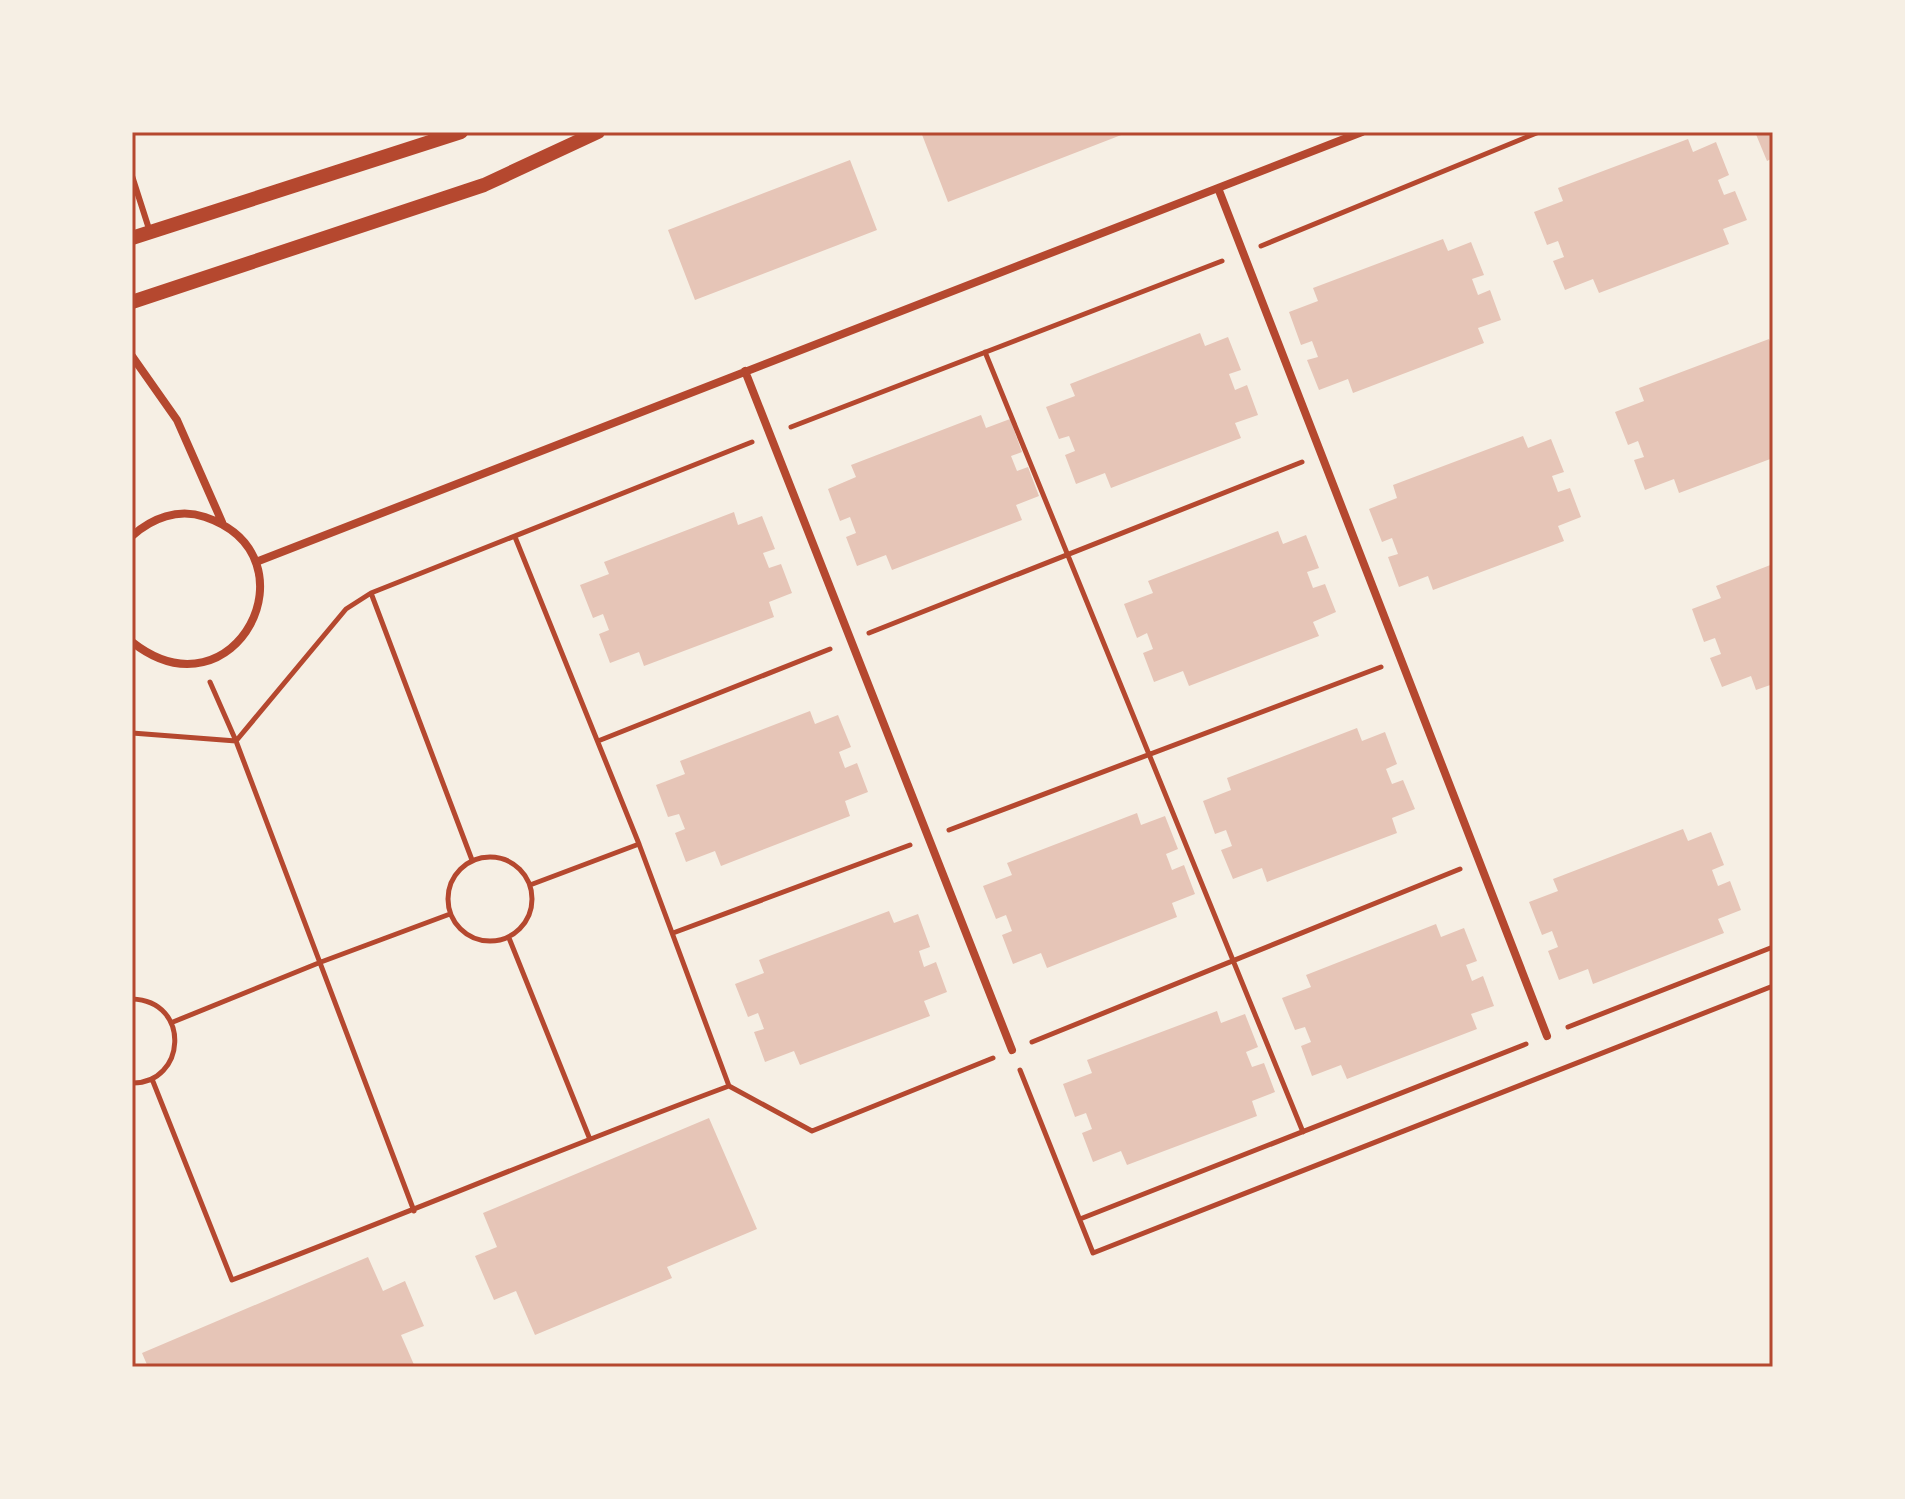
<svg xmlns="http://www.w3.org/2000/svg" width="1905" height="1499" viewBox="0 0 1905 1499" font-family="'Fira Sans Condensed',sans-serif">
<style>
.building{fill:#e6c5b7}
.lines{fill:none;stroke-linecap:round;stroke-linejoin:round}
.path{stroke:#b5482f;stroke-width:5}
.service{stroke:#b5482f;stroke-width:6}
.minor{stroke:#b5482f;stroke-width:8}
.tertiary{stroke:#b5482f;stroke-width:14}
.neatline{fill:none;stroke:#b5482f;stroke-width:3}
</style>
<rect width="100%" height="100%" fill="#f6efe4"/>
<path class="building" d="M 921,132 L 1129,132 L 948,202 Z
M 1755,132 L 1773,132 L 1773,158 L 1767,161 Z
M 1688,139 L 1693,152 L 1716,142 L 1729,175 L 1718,180 L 1724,195 L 1735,191 L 1747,220 L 1723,229 L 1729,244 L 1599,293 L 1593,279 L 1565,290 L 1553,261 L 1564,257 L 1558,241 L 1547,245 L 1534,212 L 1563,201 L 1558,188 Z
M 850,160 L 877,230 L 695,300 L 668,230 Z
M 1443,239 L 1448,251 L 1471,242 L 1484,275 L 1472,279 L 1478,295 L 1490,290 L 1501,320 L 1478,328 L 1484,343 L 1353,393 L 1348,379 L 1319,390 L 1307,360 L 1318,357 L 1312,341 L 1301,345 L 1289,312 L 1318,301 L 1313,288 Z
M 1200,333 L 1205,346 L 1228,337 L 1241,370 L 1229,374 L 1235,390 L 1247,385 L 1258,415 L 1235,423 L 1241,438 L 1111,488 L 1105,473 L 1076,484 L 1065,455 L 1075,451 L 1069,436 L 1059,439 L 1046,407 L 1075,396 L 1070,384 Z
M 1769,339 L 1773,349 L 1773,458 L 1679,493 L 1674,479 L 1645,490 L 1634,460 L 1644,457 L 1638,441 L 1628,445 L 1615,412 L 1644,401 L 1639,388 Z
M 981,415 L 986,428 L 1010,419 L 1022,452 L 1011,456 L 1017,471 L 1028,467 L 1039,496 L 1016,505 L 1022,520 L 892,570 L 886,555 L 857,566 L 846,537 L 856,533 L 850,517 L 840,521 L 828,489 L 856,477 L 851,465 Z
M 1523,436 L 1528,448 L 1551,439 L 1564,472 L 1552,476 L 1558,492 L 1570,488 L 1581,517 L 1558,526 L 1564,541 L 1433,590 L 1428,576 L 1399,587 L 1388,557 L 1398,554 L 1392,538 L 1382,542 L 1369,509 L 1397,498 L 1393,485 Z
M 734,512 L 738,525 L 762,516 L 775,549 L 763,553 L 769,568 L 781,564 L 792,593 L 769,602 L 774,617 L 644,666 L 639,652 L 610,663 L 599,634 L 609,630 L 603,614 L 593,618 L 580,585 L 609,574 L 604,562 Z
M 1278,531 L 1283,544 L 1306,535 L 1319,568 L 1307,572 L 1313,588 L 1325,584 L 1336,612 L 1313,622 L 1319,636 L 1189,686 L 1183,671 L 1154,682 L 1143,653 L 1153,649 L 1147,633 L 1137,638 L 1124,604 L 1153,593 L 1148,581 Z
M 1773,564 L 1773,684 L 1756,690 L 1751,676 L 1722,687 L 1710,658 L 1721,654 L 1715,638 L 1704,642 L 1692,609 L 1721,598 L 1716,586 Z
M 810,711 L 815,724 L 838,715 L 851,747 L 839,752 L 845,768 L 857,763 L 868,792 L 845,801 L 850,816 L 721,866 L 715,851 L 686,862 L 675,833 L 685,829 L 679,814 L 668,817 L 656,785 L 685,774 L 680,761 Z
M 1357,728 L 1362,741 L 1385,732 L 1397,764 L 1386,769 L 1392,784 L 1403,780 L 1415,809 L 1392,818 L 1397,833 L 1267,882 L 1262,868 L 1233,879 L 1221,850 L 1232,846 L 1226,830 L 1215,834 L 1203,801 L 1231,790 L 1227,778 Z
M 1137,813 L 1141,825 L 1165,816 L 1178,849 L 1166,854 L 1172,870 L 1184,865 L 1195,894 L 1172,903 L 1177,917 L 1047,968 L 1041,953 L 1013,964 L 1002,935 L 1012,931 L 1006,915 L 996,919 L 983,886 L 1012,875 L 1007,863 Z
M 1683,829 L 1688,841 L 1711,832 L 1724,865 L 1712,870 L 1718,886 L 1730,881 L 1741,910 L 1718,919 L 1724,933 L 1593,984 L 1588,969 L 1559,980 L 1548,951 L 1558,947 L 1552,931 L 1542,935 L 1529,902 L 1558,891 L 1553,879 Z
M 889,911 L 894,923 L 918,914 L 930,947 L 919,951 L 924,967 L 936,962 L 947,992 L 924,1001 L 930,1016 L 800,1065 L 794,1051 L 765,1062 L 754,1032 L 764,1029 L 758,1013 L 748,1017 L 735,984 L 764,973 L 759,960 Z
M 1436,924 L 1441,937 L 1464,928 L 1477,961 L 1466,965 L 1472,981 L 1483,976 L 1494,1006 L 1471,1014 L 1477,1029 L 1347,1079 L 1341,1065 L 1312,1076 L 1301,1046 L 1311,1042 L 1305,1027 L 1295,1030 L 1282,998 L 1311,987 L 1306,975 Z
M 1217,1011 L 1221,1023 L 1245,1014 L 1258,1047 L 1246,1052 L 1252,1067 L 1264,1063 L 1275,1092 L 1252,1101 L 1257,1116 L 1127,1165 L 1121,1151 L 1093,1162 L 1082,1133 L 1092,1129 L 1086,1113 L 1075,1117 L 1063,1084 L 1092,1073 L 1087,1060 Z
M 709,1118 L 757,1229 L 667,1267 L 672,1278 L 535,1335 L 516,1291 L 494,1300 L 475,1256 L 497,1247 L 483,1213 Z
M 368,1257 L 383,1291 L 405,1281 L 424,1326 L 401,1335 L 415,1367 L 148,1367 L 142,1353 Z"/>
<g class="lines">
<path class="path" d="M 1261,246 L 1539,132
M 985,352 L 1303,1132
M 791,427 L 1222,261
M 515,537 L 639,844 L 729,1086 L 812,1131 L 993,1058
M 371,593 L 472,860
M 869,633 L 1302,462
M 210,682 L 236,741 L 414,1211
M 132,733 L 236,741 L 346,609 L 371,593 L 752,442
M 598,741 L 830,649
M 949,830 L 1381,667
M448 899a42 42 0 1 1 84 0a42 42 0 1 1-84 0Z
M 530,885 L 639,844
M 673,933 L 910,845
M 509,938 L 589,1137
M 132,999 C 192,1001 186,1084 132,1083
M 173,1022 L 321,962 L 450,914
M 1568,1027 L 1773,947
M 1032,1042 L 1460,869
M 1020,1070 L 1093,1253 L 1773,986
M 152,1079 L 232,1280 C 398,1217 562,1148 729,1086
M 1080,1219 L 1526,1044"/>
<path class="service" d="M 132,176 L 150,232"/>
<path class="minor" d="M 1218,188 L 1547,1036
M 132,356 L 177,420 L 222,522
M 745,371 L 1012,1050
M 132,536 C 152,518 178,508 205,517 C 320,556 235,723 132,642
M 256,562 L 1362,132"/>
<path class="tertiary" d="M 132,238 L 461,132
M 132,302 L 484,185 L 598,132"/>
</g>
<rect width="1905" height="1499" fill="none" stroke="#f6efe4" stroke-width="268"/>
<rect x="134" y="134" width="1637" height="1231" class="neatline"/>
</svg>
